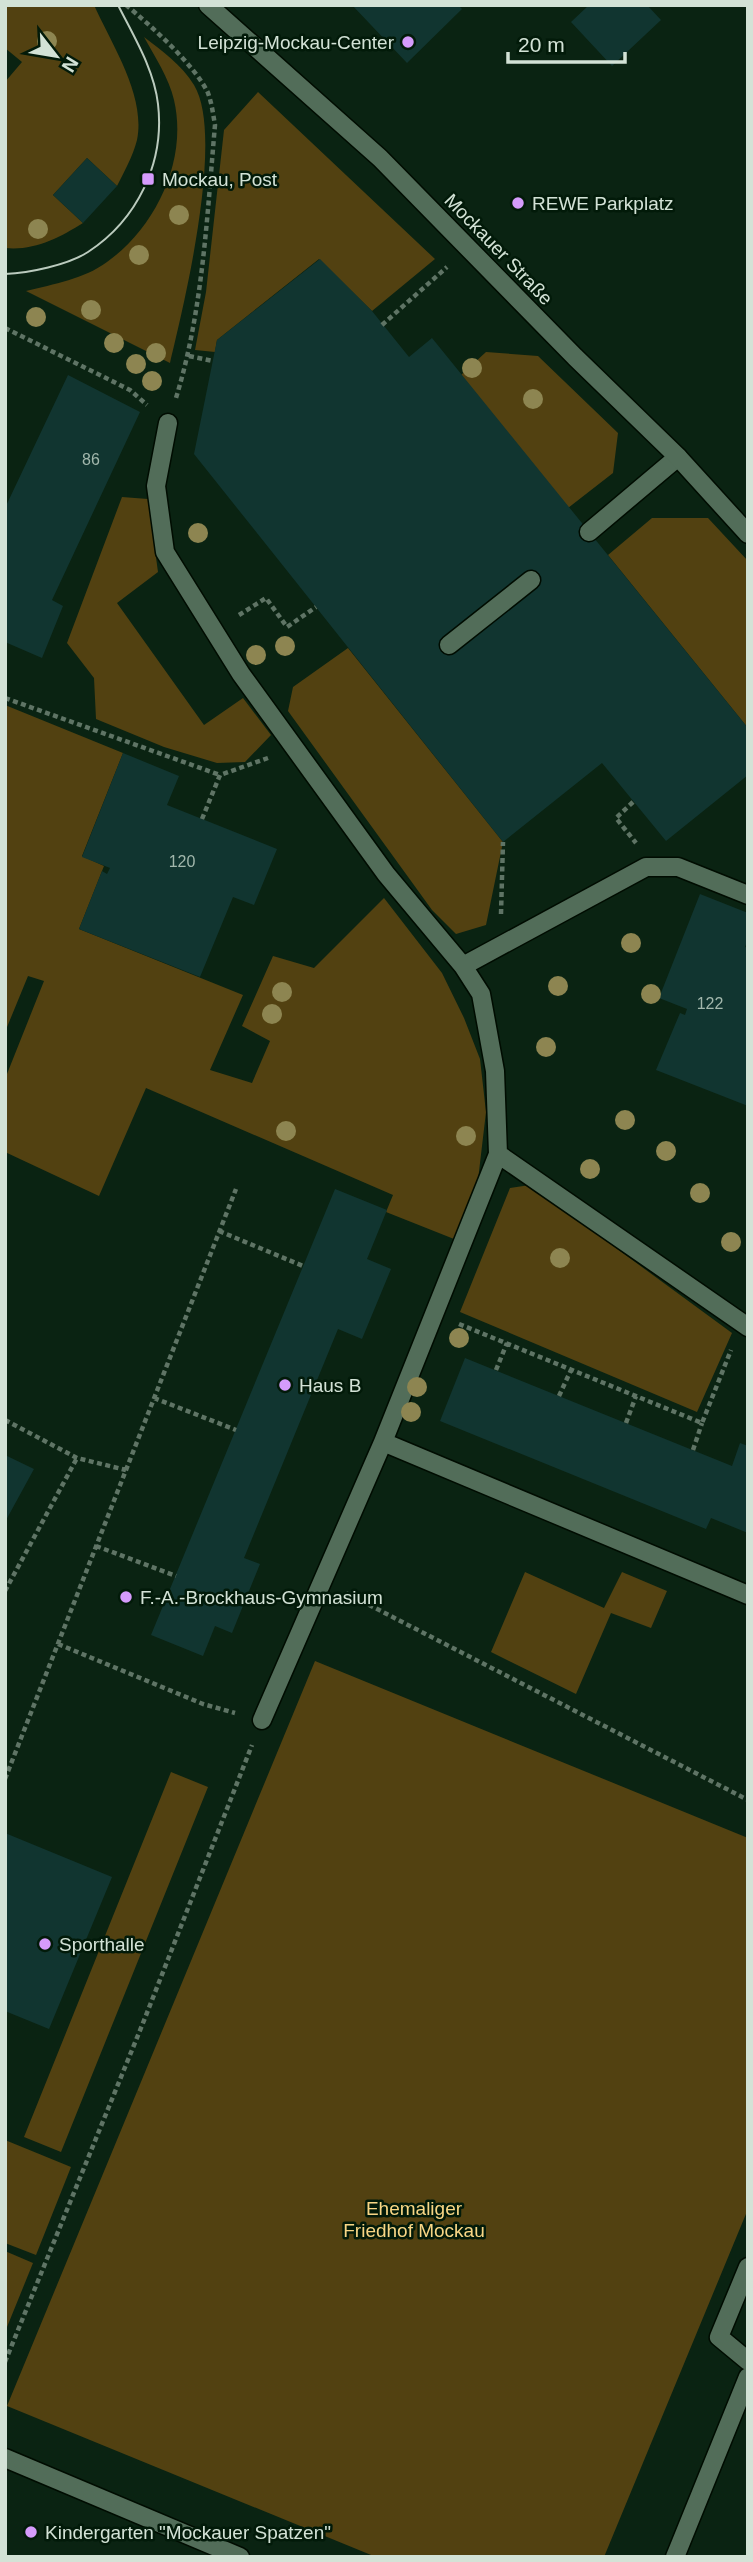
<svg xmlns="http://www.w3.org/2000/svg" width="753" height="2562" viewBox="0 0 753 2562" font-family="Arial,sans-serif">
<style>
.green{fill:#524111}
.building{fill:#113530}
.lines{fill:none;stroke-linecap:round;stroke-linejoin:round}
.lane-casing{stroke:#000c01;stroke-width:21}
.street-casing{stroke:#000c01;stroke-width:21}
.secondary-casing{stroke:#000c01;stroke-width:21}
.path{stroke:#5f7465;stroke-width:4.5;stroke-dasharray:5 3.5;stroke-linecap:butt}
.lane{stroke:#526d59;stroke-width:18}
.street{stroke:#526d59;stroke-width:18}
.secondary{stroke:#526d59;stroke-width:18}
.tram{stroke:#bbcbbe;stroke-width:2}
.tree{fill:#8d8551}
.poi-dot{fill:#d59bfb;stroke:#021a09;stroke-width:2.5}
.labels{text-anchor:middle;stroke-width:5;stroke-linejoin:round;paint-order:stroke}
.number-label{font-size:16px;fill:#a2b7ac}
.poi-label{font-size:19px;fill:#d3e2d6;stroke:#021a09;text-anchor:start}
.street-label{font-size:19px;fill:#d3e2d6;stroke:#021a09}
.park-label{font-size:19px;fill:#f8d685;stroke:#021a09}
</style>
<rect width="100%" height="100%" fill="#0a2312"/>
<path class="green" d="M 7,5 L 94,5 C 112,45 146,96 137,140 C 133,156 124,172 117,186 L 87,158 L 53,195 L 83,223 C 59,238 34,251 5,248 L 5,82 L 22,62 L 5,48 Z
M 144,37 C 162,51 182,65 194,85 C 225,136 184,304 170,363 L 26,291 C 54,284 84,279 107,262 C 156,227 188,160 174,100 C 169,78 155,57 144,37 Z
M 258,92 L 435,259 L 372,311 L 319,259 L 217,340 L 215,352 L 195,350 L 206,292 L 224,130 Z
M 486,352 L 538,356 L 618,433 L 613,473 L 568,508 L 461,375 Z
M 122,497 L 148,499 L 158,572 L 117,603 L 204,725 L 243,698 L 271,735 L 245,762 L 217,763 L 164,747 L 96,719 L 94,678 L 67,643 Z
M 652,518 L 708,518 L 748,561 L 748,728 L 608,555 Z
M 348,648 L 503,842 L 486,925 L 456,934 L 432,910 L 288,711 L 293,687 Z
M 5,705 L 123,753 L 82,856 L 104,866 L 79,929 L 243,995 L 210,1070 L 252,1083 L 270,1041 L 242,1026 L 273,956 L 314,968 L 384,898 L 442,973 L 464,1018 L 480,1059 L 486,1112 L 478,1180 L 454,1239 L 386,1212 L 393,1195 L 146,1088 L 99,1196 L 5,1152 L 5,1079 L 44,981 L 28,976 L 5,1032 Z
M 530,1185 L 732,1333 L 697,1412 L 460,1312 L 510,1188 Z
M 525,1572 L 604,1608 L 622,1572 L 667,1591 L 651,1628 L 611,1613 L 576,1694 L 491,1652 Z
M 315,1661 L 748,1838 L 748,2209 L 604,2557 L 376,2557 L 7,2406 Z
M 171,1772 L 208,1787 L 61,2152 L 24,2137 Z
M 5,2140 L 71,2167 L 36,2255 L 5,2243 Z
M 5,2251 L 33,2263 L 5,2332 Z"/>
<path class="building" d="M 352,5 L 458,5 L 462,9 L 407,63 Z
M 589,5 L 647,5 L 661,20 L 612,66 L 571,22 Z
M 87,158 L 117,186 L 83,223 L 53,195 Z
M 320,259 L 372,311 L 409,357 L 432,338 L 748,728 L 748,775 L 666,841 L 602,763 L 503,842 L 194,454 L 217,340 Z
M 68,375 L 140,412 L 52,600 L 63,606 L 42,658 L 5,642 L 5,508 Z
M 123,753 L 179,776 L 167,805 L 277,849 L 254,905 L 233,897 L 200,977 L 79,929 L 102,871 L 107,874 L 110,868 L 82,857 Z
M 700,894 L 748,913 L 748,939 L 745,947 L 748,948 L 748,1106 L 656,1070 L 680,1013 L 685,1015 L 687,1009 L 659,998 Z
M 335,1189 L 387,1210 L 367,1259 L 391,1269 L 362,1339 L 338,1329 L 244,1558 L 260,1564 L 232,1633 L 215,1626 L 203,1656 L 151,1635 Z
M 465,1358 L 732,1466 L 740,1443 L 748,1446 L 748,1533 L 711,1518 L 706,1529 L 440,1421 Z
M 5,1455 L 34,1469 L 5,1522 Z
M 5,1833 L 112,1877 L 49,2029 L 5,2011 Z"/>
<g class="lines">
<g class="lane-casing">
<path id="lane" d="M 168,423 L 156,486 L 165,552 L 241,674 L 386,874 L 463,966 L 481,994 L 495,1071 L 498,1154 L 383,1442 L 262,1720
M 589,532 L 678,457
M 449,645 L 531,580
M 463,966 L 646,867 L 678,867 L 748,895
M 498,1154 L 748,1327
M 383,1442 L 748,1595
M 748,2267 L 719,2337 L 748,2361
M 675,2557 L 748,2377"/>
</g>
<g class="street-casing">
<path id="street" d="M 5,2458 L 240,2557"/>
</g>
<g class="secondary-casing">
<path id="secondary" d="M 208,5 L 380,158 L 575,357 L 678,457 L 748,534"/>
</g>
<path class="path" d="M 126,5 C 150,25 195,65 208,93 C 212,104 213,114 215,125 C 207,216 203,310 176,398
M 382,325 L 447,267
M 5,328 L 130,390 L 147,405
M 189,356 L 213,361
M 239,615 L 266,598 L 287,627 L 316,607
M 5,698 L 220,775
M 633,802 L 616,818 L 636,843
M 202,819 L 220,775 L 268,758
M 501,914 L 503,842
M 219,1231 L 303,1266
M 459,1324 L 702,1423 L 731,1350
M 496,1370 L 507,1343
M 559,1396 L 571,1370
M 154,1398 L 236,1430
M 5,1420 L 77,1458 L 126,1470
M 626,1423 L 636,1396
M 693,1450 L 702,1423
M 96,1546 L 176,1576
M 5,1591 L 77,1458
M 346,1593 L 748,1800
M 58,1644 L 203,1704 L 235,1713
M 5,1779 L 236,1189
M 5,2362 L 143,2023 L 252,1745"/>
<use href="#lane" class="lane"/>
<use href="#street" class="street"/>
<use href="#secondary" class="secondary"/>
<path class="tram" d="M 5,274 C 29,273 68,265 88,252 C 137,220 165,163 158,104 C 154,69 134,37 118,5"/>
</g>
<g class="tree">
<circle cx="47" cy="41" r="10"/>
<circle cx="179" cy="215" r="10"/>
<circle cx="38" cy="229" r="10"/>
<circle cx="139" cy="255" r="10"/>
<circle cx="91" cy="310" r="10"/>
<circle cx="36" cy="317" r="10"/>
<circle cx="114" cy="343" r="10"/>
<circle cx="156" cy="353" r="10"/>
<circle cx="136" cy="364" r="10"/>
<circle cx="472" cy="368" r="10"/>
<circle cx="152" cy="381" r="10"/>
<circle cx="533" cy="399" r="10"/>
<circle cx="198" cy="533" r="10"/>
<circle cx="285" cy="646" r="10"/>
<circle cx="256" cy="655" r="10"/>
<circle cx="631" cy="943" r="10"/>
<circle cx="558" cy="986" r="10"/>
<circle cx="282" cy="992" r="10"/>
<circle cx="651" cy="994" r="10"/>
<circle cx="272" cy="1014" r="10"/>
<circle cx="546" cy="1047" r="10"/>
<circle cx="625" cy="1120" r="10"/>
<circle cx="286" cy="1131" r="10"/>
<circle cx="466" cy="1136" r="10"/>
<circle cx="666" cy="1151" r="10"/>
<circle cx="590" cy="1169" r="10"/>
<circle cx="700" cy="1193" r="10"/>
<circle cx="731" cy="1242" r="10"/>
<circle cx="560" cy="1258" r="10"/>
<circle cx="459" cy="1338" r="10"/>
<circle cx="417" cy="1387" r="10"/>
<circle cx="411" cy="1412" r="10"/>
</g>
<g class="poi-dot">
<circle cx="408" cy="42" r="7"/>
<rect x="141" y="172" width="14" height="14" rx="3.5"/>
<circle cx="518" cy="203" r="7"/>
<circle cx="285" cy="1385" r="7"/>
<circle cx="126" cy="1597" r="7"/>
<circle cx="45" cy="1944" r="7"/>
<circle cx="31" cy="2532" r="7"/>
</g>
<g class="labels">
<g class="number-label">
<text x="91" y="465">86</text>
<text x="182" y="867">120</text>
<text x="710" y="1009">122</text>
</g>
<g class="poi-label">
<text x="394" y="49" text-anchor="end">Leipzig-Mockau-Center</text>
<text x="162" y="186">Mockau, Post</text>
<text x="532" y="210">REWE Parkplatz</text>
<text x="299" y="1392">Haus B</text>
<text x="140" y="1604">F.-A.-Brockhaus-Gymnasium</text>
<text x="59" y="1951">Sporthalle</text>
<text x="45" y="2539">Kindergarten "Mockauer Spatzen"</text>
</g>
<g class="street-label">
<text transform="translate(499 249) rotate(46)" y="7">Mockauer Straße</text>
</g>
<g class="park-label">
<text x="414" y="2215">Ehemaliger<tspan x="414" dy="22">Friedhof Mockau</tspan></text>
</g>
</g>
<rect width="753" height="2562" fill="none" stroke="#d3e2d6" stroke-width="14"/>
<g transform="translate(56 56) rotate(121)" stroke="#021a09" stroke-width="5" paint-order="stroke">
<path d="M0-5L12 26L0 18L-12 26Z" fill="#d3e2d6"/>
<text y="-10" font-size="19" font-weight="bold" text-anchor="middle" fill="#d3e2d6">N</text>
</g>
<path d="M508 52v10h117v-10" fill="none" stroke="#d3e2d6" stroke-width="3.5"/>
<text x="518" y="52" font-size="21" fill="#d3e2d6" stroke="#021a09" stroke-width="5" paint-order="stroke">20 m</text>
</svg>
